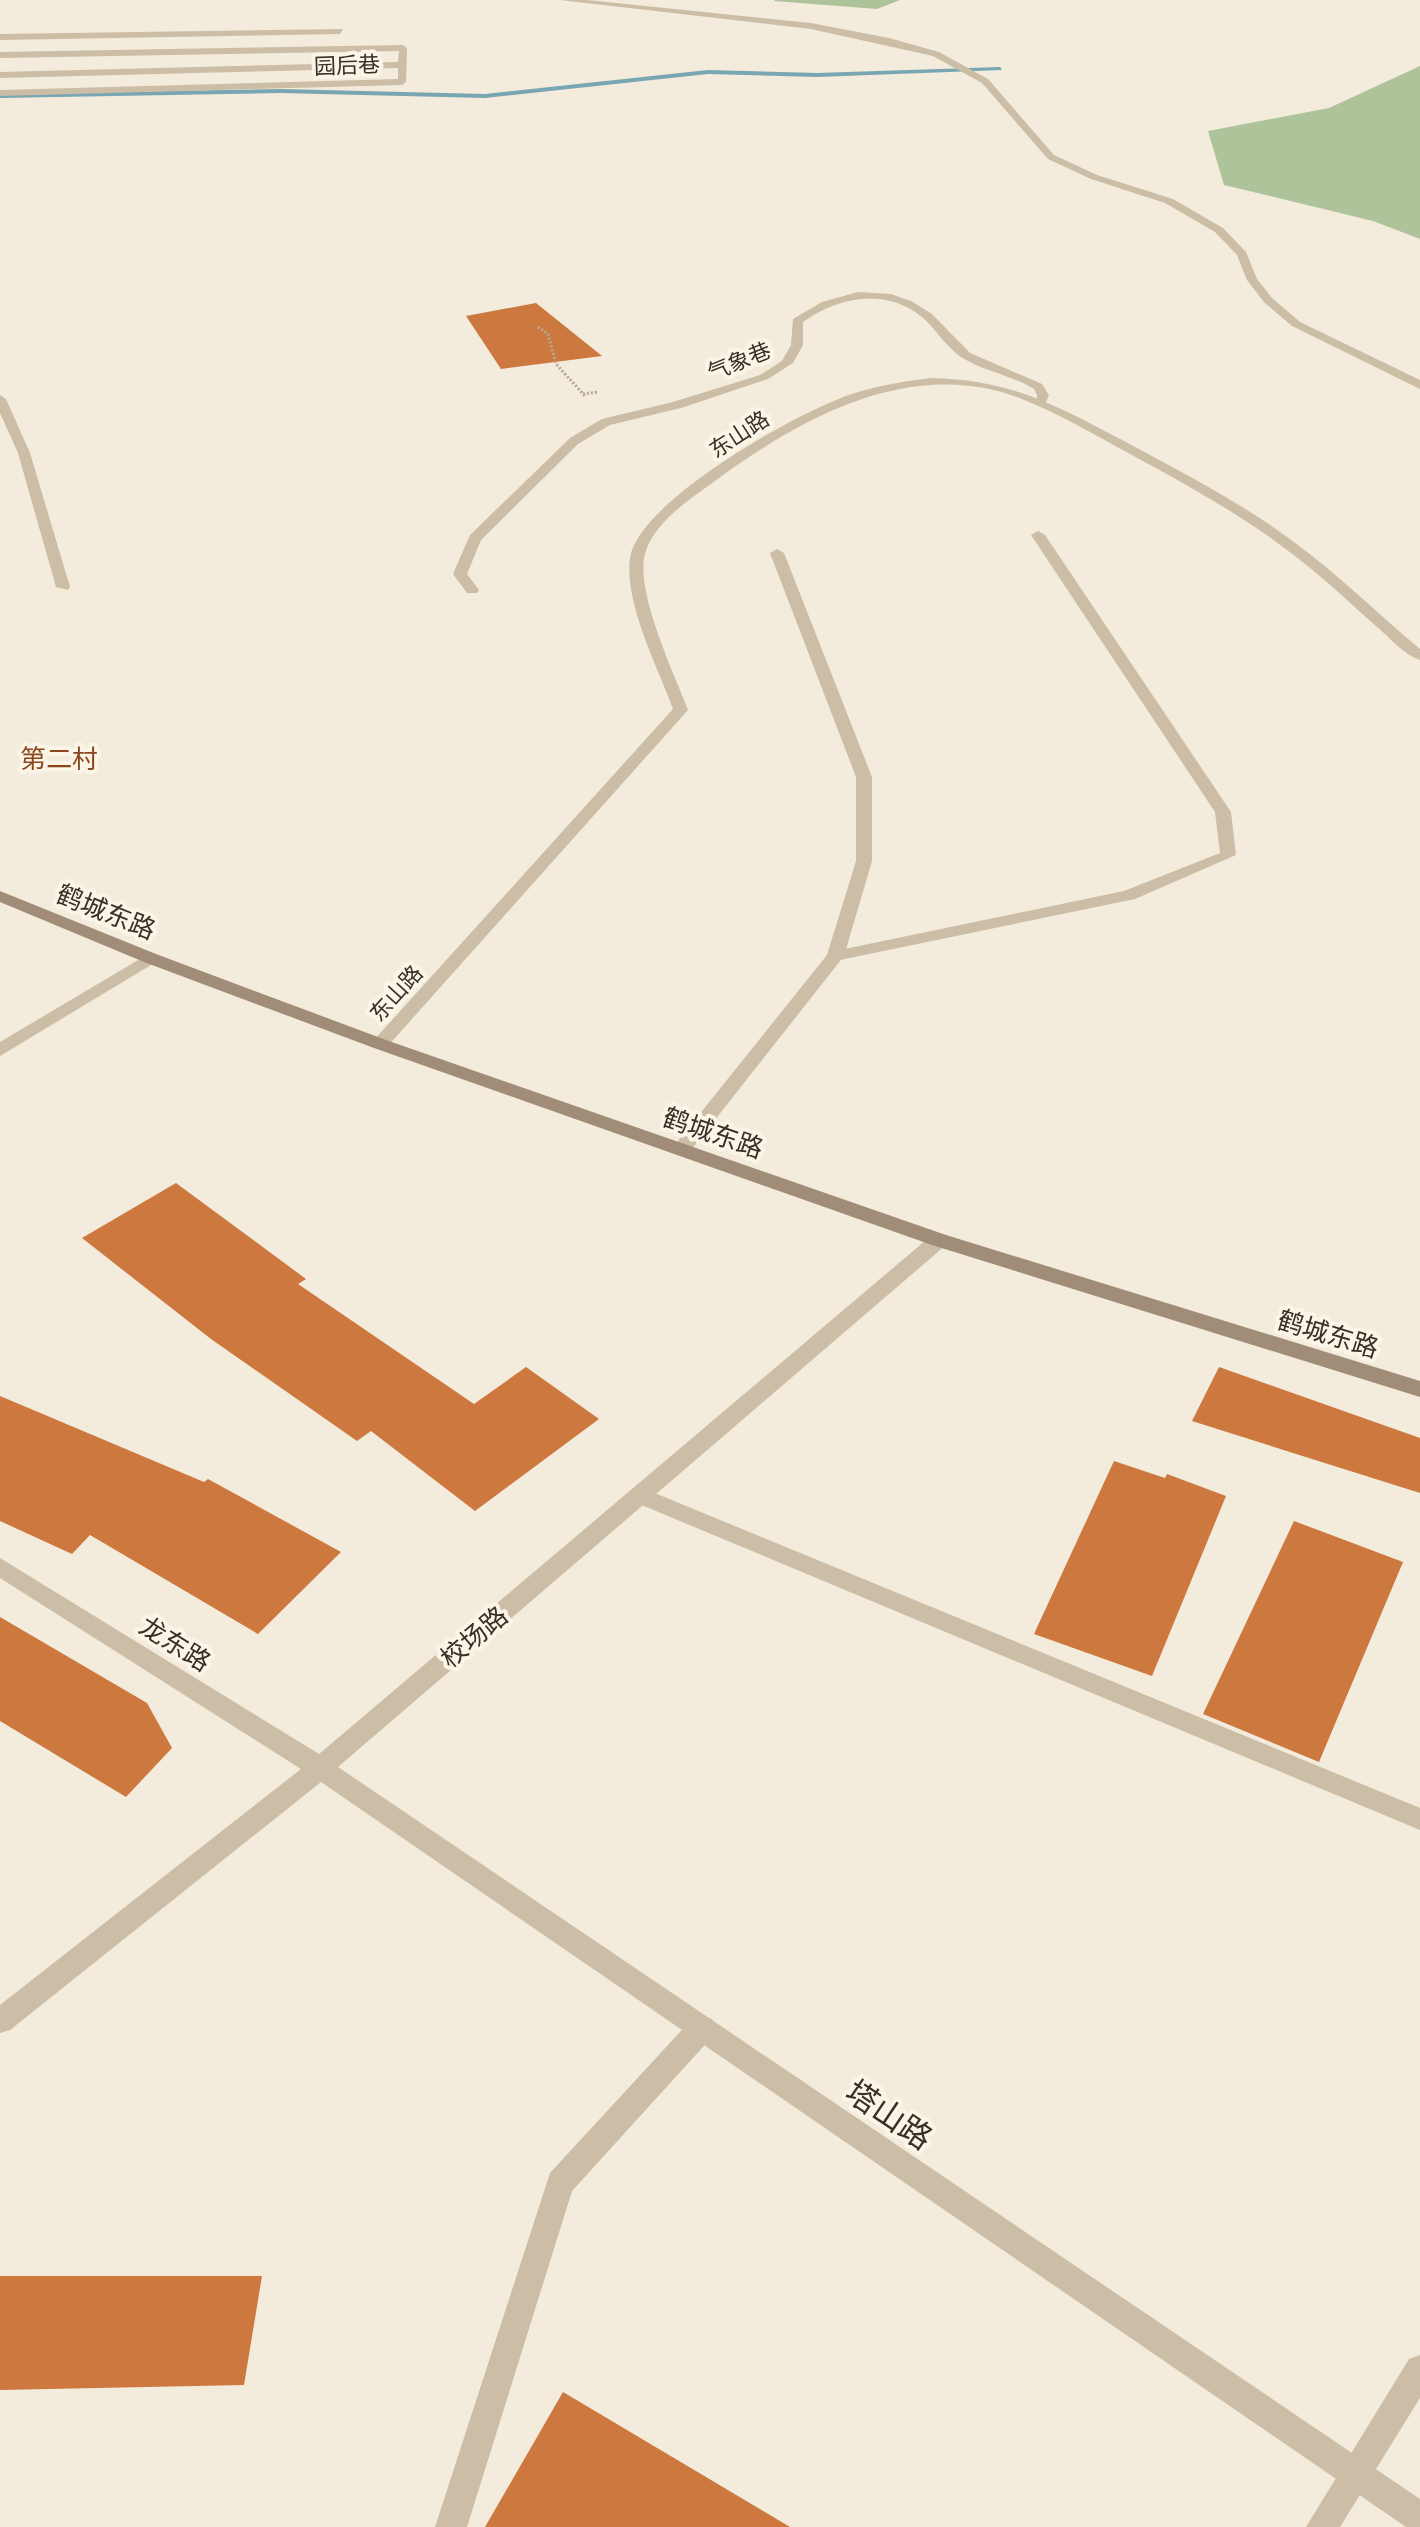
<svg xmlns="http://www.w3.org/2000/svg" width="1420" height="2527" viewBox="0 0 1420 2527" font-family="Lato,'Noto Sans SC',sans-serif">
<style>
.green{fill:#afc39a}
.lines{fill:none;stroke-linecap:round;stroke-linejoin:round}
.stream{fill:#78a6b2;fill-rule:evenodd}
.building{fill:#cd783f}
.path{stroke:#b8a790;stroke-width:3;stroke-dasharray:2 2;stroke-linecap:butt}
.lane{fill:#ccbda6;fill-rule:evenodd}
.street{fill:#ccbda6;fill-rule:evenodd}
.secondary{fill:#a08c77;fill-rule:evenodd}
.labels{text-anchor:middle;stroke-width:8;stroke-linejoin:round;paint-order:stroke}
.far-street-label{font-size:22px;fill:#382f27;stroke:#faf5e7}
.far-quarter-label{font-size:26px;fill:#8b481c;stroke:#faf5e7}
.street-label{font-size:26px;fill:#382f27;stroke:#faf5e7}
.near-street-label{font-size:32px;fill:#382f27;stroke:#faf5e7}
</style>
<rect width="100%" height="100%" fill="#f3ebdb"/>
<path class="green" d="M 900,0 L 877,9 L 774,1 L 775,0 Z
M 1420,66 L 1420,239 L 1373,221 L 1224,185 L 1208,131 L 1329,108 Z"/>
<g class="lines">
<path class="stream" d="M 1000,67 L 1002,70 L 817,77 L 708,74 L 485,98 L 281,93 L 0,98 L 0,94 L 281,89 L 485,94 L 708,70 L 817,73 Z"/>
</g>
<path class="building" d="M 536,303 L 602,356 L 501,369 L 466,316 Z
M 176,1183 L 306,1279 L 298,1284 L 474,1404 L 526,1367 L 599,1419 L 475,1511 L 371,1431 L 357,1441 L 211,1339 L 82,1238 Z
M 1219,1367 L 1420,1438 L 1420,1493 L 1192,1421 Z
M 0,1396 L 204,1482 L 208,1479 L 341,1552 L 258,1634 L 90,1535 L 72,1554 L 0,1521 Z
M 1114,1461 L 1165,1478 L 1167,1474 L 1226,1496 L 1152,1676 L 1034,1634 Z
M 1294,1521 L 1403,1562 L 1319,1762 L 1203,1714 Z
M 0,1617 L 147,1703 L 172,1748 L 126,1797 L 0,1721 Z
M 0,2276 L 262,2276 L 244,2385 L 0,2390 Z
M 563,2392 L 790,2527 L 485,2527 Z"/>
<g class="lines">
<path class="path" d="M 538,327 L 548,334 L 556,364 L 585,396
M 583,394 L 598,392"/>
<path class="lane" d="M 343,29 L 340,34 L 0,40 L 0,34 Z
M 403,45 L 407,48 L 406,82 L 402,85 L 0,96 L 0,90 L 398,79 L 398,68 L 0,78 L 0,72 L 398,62 L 399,51 L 0,58 L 0,52 Z
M 858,292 L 891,294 L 911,301 L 932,314 L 970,353 L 1042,384 L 1049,395 L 1046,402 L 1036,405 L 1037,395 L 1034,389 C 1011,375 983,371 961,357 C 945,346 936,329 922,317 C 885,287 838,297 803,322 L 803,345 L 793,363 L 768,379 L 681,408 L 610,425 L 578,444 L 481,540 L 467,574 L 479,590 L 477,593 L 467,593 L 453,574 L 470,535 L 570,438 L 602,419 L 673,402 L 760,375 L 782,361 L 791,345 L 793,319 L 822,302 Z
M 0,395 L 6,399 L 30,453 L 70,587 L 68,590 L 56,587 L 18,453 L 0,413 Z
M 1038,531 L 1045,535 L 1231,812 L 1236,855 L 1135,899 L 835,961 L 829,960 L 826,956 L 835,951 L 1124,891 L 1220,853 L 1215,812 L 1031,535 Z
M 150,953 L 156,954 L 159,958 L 156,962 L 0,1056 L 0,1042 Z
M 640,1487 L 1420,1808 L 1420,1830 L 632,1501 L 629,1495 L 632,1489 Z
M 702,2015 L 712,2019 L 716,2028 L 712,2037 L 572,2191 L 467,2527 L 435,2527 L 550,2173 L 692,2019 Z
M 1420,2355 L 1420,2398 L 1340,2527 L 1306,2527 L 1409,2359 Z"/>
<path class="street" d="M 560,0 L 587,0 L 811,23 L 889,38 L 939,52 L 988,79 L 1054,155 L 1097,175 L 1173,199 L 1223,228 L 1246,252 L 1257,279 L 1272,298 L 1300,322 L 1420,380 L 1420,389 L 1292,326 L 1264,302 L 1247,280 L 1237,255 L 1215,232 L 1165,203 L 1091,179 L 1048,159 L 982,83 L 933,56 L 811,29 Z
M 932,378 C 1013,380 1057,406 1126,442 C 1183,473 1242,503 1294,542 C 1339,575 1378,614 1420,649 L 1420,660 C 1404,655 1390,638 1377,627 C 1350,603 1324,578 1295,556 C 1244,516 1187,485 1130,454 C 1095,435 1060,414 1022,399 C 912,356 802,417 715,481 C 690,499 653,523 645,554 C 635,592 674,673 688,710 L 386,1048 L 374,1048 L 371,1044 L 374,1040 L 673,709 C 658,668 624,603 630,558 C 638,501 802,409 855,393 C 880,385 906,381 932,378 Z
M 777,549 L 784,553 L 872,777 L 872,861 L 844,956 L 688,1154 L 674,1154 L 672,1150 L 674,1146 L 827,955 L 856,861 L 856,777 L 770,553 Z
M 939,1233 L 949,1240 L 946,1245 L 338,1767 L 1420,2499 L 1420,2527 L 1406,2527 L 321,1782 L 10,2030 L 0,2033 L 0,2005 L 301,1769 L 0,1578 L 0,1558 L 319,1754 L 932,1235 Z"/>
<path class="secondary" d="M 0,891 L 156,954 L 386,1040 L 946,1235 L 1420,1381 L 1420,1397 L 932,1245 L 374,1048 L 144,962 L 0,902 Z"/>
</g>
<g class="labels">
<g class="far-street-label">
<text transform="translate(347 65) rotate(-2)" y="8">园后巷</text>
<text transform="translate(739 361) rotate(-22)" y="8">气象巷</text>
<text transform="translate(739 434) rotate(-33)" y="8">东山路</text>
<text transform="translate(396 993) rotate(-48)" y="8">东山路</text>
</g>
<g class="far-quarter-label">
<text x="59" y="768">第二村</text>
</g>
<g class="street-label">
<text transform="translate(106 912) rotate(22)" y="9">鹤城东路</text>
<text transform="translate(713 1133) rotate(19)" y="9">鹤城东路</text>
<text transform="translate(1328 1334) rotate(17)" y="9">鹤城东路</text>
<text transform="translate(474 1637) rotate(-40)" y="9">校场路</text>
<text transform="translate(175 1644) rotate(32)" y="9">龙东路</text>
</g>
<g class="near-street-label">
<text transform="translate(889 2115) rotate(34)" y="11">塔山路</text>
</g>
</g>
</svg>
